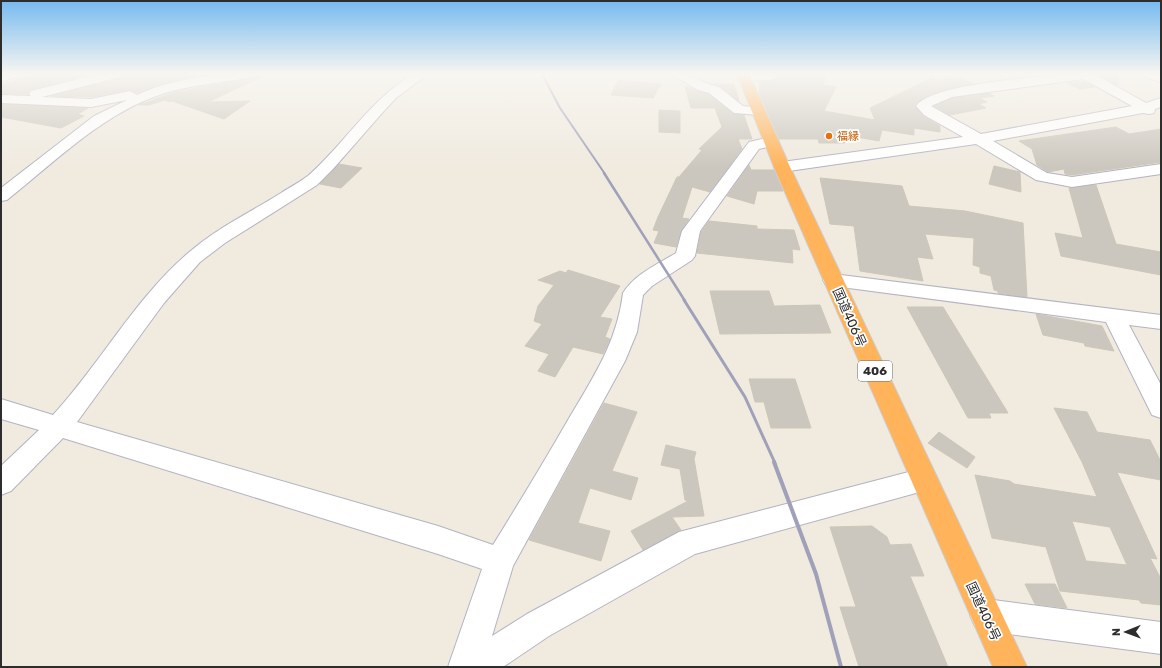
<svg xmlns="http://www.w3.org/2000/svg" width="1162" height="668" viewBox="0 0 1162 668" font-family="Rubik,'Noto Sans JP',sans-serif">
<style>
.building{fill:#cbc7be;stroke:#ccc7b8;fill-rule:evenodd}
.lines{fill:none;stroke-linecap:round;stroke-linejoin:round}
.minor-casing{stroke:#b3b3c2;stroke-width:2}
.highway-casing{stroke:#cdcdcd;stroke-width:2}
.minor{fill:#fff;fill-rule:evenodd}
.highway{fill:#ffb35a;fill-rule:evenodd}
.rail-far3{stroke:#a0a1b9;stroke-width:2}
.rail-far2{stroke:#a0a1b9;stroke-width:2.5}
.rail-far1{stroke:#a0a1b9;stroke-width:3}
.rail{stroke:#a0a1b9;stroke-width:4}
.food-dot{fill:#e8710a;stroke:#fff;stroke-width:1.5}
.labels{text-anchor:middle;stroke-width:3.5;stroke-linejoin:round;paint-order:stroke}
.far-food-label{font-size:11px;fill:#c56008;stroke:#fff;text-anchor:start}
.shield{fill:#fff;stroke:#6c6c6c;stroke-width:1}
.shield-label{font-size:12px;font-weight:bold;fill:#2d2d2d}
.street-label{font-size:13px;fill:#2d2d2d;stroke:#fff}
</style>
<rect width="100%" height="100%" fill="#f0eadf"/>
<path class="building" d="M 34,74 L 92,74 L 31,90 L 28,94 L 1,94 L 1,85 Z
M 122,74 L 217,74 L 178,80 L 137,93 L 130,90 L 91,97 L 52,96 L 120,78 Z
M 253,74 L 268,74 L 208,102 L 250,101 L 224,119 L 172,101 L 169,102 L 165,100 L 149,105 L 139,105 L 175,92 L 246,79 Z
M 777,74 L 826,74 L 823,85 L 836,87 L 824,111 L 875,120 L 870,108 L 932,78 L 939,80 L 961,77 L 973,84 L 940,91 L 925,97 L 915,105 L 923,116 L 940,126 L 940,132 L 914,128 L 914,135 L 882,130 L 879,141 L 840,134 L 845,143 L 819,143 L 818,139 L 779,139 L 759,93 L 760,82 L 774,80 Z
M 1097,74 L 1118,74 L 1119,84 L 1116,85 Z
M 618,80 L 661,84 L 653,98 L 611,95 Z
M 1083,81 L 1095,87 L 1080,89 L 1067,83 Z
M 714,84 L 734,84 L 739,101 L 720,86 Z
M 685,86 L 708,94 L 733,114 L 744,115 L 752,139 L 738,139 L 742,149 L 710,192 L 692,187 L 682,218 L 689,219 L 681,231 L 676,247 L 654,243 L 659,231 L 653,230 L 658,217 L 677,177 L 679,177 L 702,150 L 699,149 L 722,127 L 715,108 L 691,108 Z
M 989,93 L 994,96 L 980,98 L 987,102 L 979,104 L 986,108 L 950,115 L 934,106 L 952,98 Z
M 1,104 L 88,108 L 78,114 L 84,116 L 61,128 L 1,117 Z
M 659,110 L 680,111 L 680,133 L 659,132 Z
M 1116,127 L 1129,134 L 1161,129 L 1161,162 L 1072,175 L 1065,174 L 1064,169 L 1048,172 L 1037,165 L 1032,149 L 1019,141 Z
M 339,164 L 362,168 L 341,188 L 320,184 Z
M 749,165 L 751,170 L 774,170 L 783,191 L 757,191 L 754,204 L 727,196 Z
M 994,166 L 1020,172 L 1021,192 L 989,184 Z
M 820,178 L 902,186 L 909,206 L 965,211 L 1023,223 L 1027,297 L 998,293 L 998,291 L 994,290 L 991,276 L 980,273 L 980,267 L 973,265 L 974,238 L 925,234 L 933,259 L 917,257 L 923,281 L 860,271 L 854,226 L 830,224 Z
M 1096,185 L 1116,244 L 1161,252 L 1161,275 L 1061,256 L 1055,233 L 1083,238 L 1069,188 Z
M 709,221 L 757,226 L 757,229 L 794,230 L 800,250 L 792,249 L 793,263 L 697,253 L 701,232 Z
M 568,270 L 620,286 L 600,317 L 612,319 L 605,337 L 610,339 L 603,354 L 573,347 L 555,377 L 538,371 L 549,354 L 525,346 L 542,324 L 534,321 L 538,306 L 554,285 L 538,280 L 560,271 L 566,273 Z
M 710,291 L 769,291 L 774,306 L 820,305 L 831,333 L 720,334 Z
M 907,307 L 943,307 L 1008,413 L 989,413 L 991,418 L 968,418 Z
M 1036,314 L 1102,326 L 1114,351 L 1085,346 L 1084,343 L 1043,335 Z
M 749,379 L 795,379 L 811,428 L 771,428 L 764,402 L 755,402 Z
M 604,403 L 637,412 L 612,471 L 638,478 L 631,500 L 590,488 L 578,523 L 610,531 L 601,561 L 529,540 Z
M 1054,408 L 1087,412 L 1097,432 L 1150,440 L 1161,462 L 1161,480 L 1117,472 L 1157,559 L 1150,558 L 1161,579 L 1161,605 L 1141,603 L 1139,600 L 1060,591 L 1046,547 L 992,538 L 975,475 L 1010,481 L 1014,484 L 1097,497 L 1082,462 ZM 1072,521 L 1110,527 L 1127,565 L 1086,561 Z
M 939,432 L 975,457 L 967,468 L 928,443 Z
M 666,445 L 696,452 L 694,459 L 704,516 L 672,517 L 681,530 L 643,550 L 631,531 L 688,501 L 685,500 L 680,469 L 661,465 Z
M 872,526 L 887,537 L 890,545 L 911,544 L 924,576 L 910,576 L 948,667 L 859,667 L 840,607 L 856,607 L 830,527 Z
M 1025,584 L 1055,584 L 1067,608 L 1035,604 Z"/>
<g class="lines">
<g class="minor-casing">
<path id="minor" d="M 1,74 L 17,74 L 16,77 L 1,82 Z
M 99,74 L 121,74 L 120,77 L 42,97 L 91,99 L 130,91 L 137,95 C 170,79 216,74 252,74 L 246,78 C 220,83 191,85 165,93 C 104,112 56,161 7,200 L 1,201 L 1,188 L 94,116 L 127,100 L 91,107 L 1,103 L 1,95 L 31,96 L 29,94 L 31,91 Z
M 413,74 L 428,74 L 396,98 L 383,112 L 333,169 L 317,185 L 225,243 L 200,262 L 164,303 L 77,422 L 438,526 L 493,545 C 519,503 544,462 568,420 C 593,378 617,342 623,293 C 635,274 658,264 676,253 L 682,231 L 749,142 L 771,137 L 776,139 L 779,142 L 776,145 L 759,149 L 700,231 L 695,256 L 692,260 L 652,286 L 643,295 L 637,332 L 625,361 L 513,566 L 492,636 L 527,614 L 679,532 L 924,468 L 934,472 L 938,480 L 934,488 L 695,554 L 549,636 L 503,667 L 448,667 L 482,569 L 438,554 L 63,438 L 11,491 L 1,495 L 1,466 L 39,430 L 1,419 L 1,399 L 53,415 C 100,364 134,300 187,254 C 215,229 249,213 281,193 C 290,187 300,182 309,175 C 345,143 370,100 413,74 Z
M 671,74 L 687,74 L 708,84 L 719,87 L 743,106 L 763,108 L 765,111 L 763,114 L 758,115 L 734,113 L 709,93 L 698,90 Z
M 744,74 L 776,74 L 774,79 L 769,80 L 739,81 L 738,78 Z
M 1061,74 L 1094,74 L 1146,103 L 1161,98 L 1161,107 L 1155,109 L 1154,113 L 1149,114 L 1143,113 L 993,141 L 1047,173 L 1072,177 L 1161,164 L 1161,174 L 1072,187 L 1036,180 L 976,144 L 782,172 L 776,170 L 774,167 L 776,164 L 782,162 L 963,137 L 924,115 L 916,106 C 931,84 1032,78 1061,74 ZM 1083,79 L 1132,106 L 981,134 L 931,106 L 952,97 Z
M 1144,74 L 1161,74 L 1161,82 L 1145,77 Z
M 833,274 L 1161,315 L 1161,329 L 1129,325 L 1161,385 L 1161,418 L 1152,415 L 1106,322 L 826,285 L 823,280 L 826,275 Z
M 986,599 L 1161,622 L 1161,654 L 986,631 L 975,626 L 970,615 L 975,604 Z"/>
</g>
<g class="highway-casing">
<path id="highway" d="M 737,74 L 749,74 L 790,167 L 1027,667 L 993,667 L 774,167 Z"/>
</g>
<use href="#minor" class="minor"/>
<use href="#highway" class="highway"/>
<path class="rail-far3" d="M 542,74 L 560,108 L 605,174"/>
<path class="rail-far2" d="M 604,173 L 685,301"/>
<path class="rail-far1" d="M 684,300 L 745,397 L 775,463"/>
<path class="rail" d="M 774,462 L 816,574 L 841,667"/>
</g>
<linearGradient id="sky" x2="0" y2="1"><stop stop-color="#75baf0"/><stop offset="0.44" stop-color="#f8f6f1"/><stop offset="1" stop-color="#f8f6f1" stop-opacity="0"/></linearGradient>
<rect width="1162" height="168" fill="url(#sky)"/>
<circle class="food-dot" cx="829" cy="136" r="4"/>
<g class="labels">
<g class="far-food-label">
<text x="837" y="140">福縁</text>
</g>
<rect class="shield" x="858" y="361" width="34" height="20" rx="3"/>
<g class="shield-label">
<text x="875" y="375">406</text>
</g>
<g class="street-label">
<text transform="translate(850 317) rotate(66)" y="5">国道406号</text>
<text transform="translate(984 611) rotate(65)" y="5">国道406号</text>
</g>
</g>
<rect width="1162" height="668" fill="none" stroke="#2d2d2d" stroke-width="4"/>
<g transform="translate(1126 632) rotate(269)" stroke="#ffffff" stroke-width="3" paint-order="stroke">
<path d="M0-3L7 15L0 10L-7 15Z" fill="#2d2d2d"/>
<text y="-6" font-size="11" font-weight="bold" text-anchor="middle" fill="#2d2d2d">N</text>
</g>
</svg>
